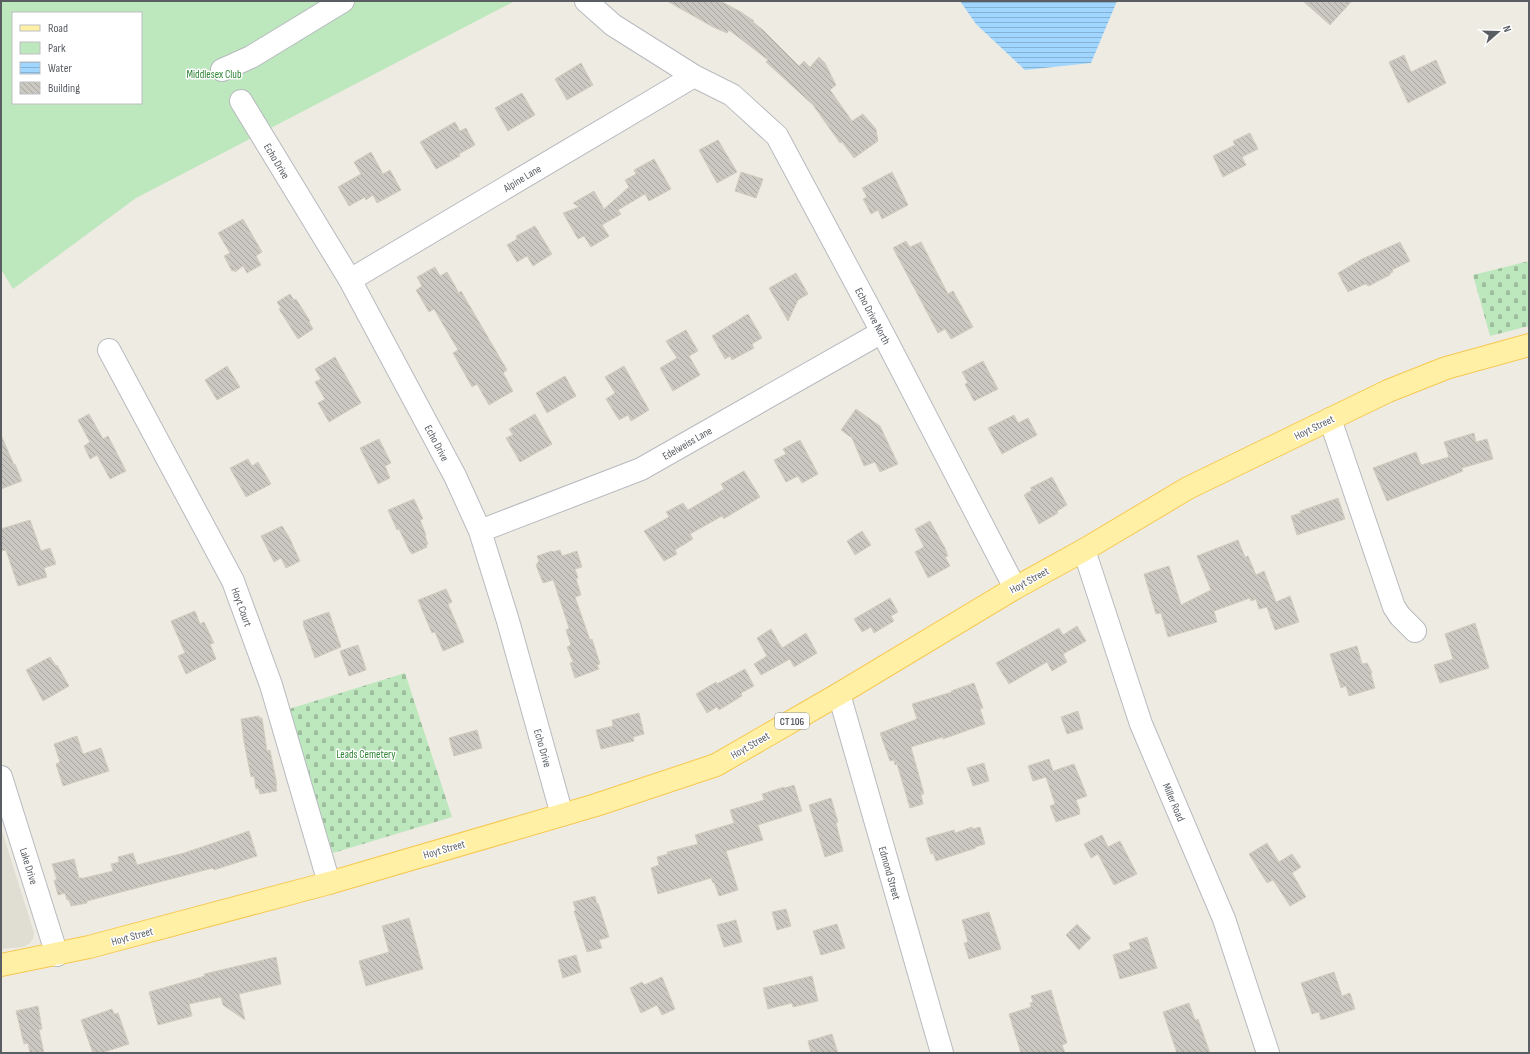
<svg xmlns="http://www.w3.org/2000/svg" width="1530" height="1054" viewBox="0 0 1530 1054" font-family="'Sofia Sans Condensed',sans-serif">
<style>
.education{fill:#e0ddd2}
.cemetery{fill:url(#cemetery-stones)}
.park{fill:#bde7bd;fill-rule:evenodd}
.water{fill:url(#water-rules)}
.building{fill:url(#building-back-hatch);stroke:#d3cdc0}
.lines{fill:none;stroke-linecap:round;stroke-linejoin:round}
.minor-casing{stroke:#b7babf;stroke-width:24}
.major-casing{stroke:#f7c851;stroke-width:24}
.minor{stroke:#fff;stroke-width:22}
.major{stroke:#fff0a5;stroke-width:22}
.labels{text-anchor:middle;stroke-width:3;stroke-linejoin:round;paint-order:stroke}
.shield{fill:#fff;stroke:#8c8e92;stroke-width:1}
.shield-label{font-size:10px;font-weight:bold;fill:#5a5e63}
.park-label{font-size:11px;fill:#308434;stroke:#fff}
.street-label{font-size:11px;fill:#5a5e63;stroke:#fff}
</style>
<defs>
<pattern id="cemetery-stones" width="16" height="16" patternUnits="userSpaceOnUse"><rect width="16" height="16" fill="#bde7bd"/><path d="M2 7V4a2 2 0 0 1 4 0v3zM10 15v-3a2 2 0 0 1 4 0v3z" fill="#9dbe9d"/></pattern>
<pattern id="water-rules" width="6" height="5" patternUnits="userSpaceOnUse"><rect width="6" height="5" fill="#a0d6ff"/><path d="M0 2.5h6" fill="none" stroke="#85b1d2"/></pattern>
<pattern id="building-back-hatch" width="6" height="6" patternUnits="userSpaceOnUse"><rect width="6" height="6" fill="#cbc8c1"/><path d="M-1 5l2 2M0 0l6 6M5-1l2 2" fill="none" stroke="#a8a6a0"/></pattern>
</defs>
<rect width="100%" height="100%" fill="#eeebe2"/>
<path class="education" d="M 1,828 L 34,933 L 33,939 L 29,944 L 22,947 L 1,949 Z"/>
<path class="cemetery" d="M 1529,261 L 1529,326 L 1490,336 L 1473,275 Z
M 405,673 L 452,817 L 333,853 L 286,710 Z"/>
<path class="park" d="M 1,1 L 515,1 L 136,198 L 13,289 L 1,269 ZM 13,13 L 141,13 L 141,103 L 13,103 Z"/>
<path class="water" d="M 960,1 L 1117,1 L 1091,63 L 1025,70 L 976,24 Z"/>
<path class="building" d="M 667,1 L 720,1 L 741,12 L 754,21 L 753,22 L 763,30 L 799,66 L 804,61 L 810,67 L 819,57 L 825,63 L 836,85 L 830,90 L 852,121 L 863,114 L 876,129 L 878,141 L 854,158 L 842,142 L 840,143 L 813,105 L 766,62 L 768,60 L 729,30 L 727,33 L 713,27 Z
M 1303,1 L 1352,1 L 1330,25 Z
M 1404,55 L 1411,72 L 1436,60 L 1446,83 L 1408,103 L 1389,62 Z
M 581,63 L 593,85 L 567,100 L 555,79 Z
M 522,93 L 535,115 L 508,131 L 495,108 Z
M 455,122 L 460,131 L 466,128 L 475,145 L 459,154 L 460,156 L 436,169 L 420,142 Z
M 1250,133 L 1258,149 L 1242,157 L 1246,165 L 1223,177 L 1213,156 L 1235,145 L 1233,141 Z
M 718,140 L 737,172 L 717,183 L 699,150 Z
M 371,152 L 383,174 L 390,170 L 401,190 L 377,203 L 373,195 L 366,200 L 365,197 L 349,206 L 338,187 L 361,174 L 354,162 Z
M 654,159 L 671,189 L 649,201 L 645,194 L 618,210 L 621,214 L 602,225 L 609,236 L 591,247 L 584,236 L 578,239 L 563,213 L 579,207 L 573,203 L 594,191 L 604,209 L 629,187 L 625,180 L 636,174 L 634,170 Z
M 741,172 L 763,179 L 756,198 L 735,191 Z
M 892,172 L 908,205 L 882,219 L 878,210 L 871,214 L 863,199 L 867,197 L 862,188 Z
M 243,219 L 262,252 L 256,256 L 261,265 L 247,273 L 243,266 L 235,272 L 234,270 L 232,271 L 224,256 L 230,253 L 218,233 Z
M 535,226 L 552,254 L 533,266 L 527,256 L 517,262 L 507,245 L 517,239 L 516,236 Z
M 906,241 L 910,247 L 921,242 L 948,294 L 953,291 L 973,327 L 951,339 L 945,329 L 938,333 L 893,248 Z
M 1400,242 L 1410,261 L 1392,270 L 1393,272 L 1390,273 L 1390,275 L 1378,281 L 1369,286 L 1365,284 L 1348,292 L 1338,273 L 1362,259 Z
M 435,267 L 440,276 L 447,272 L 459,293 L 461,291 L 507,370 L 503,373 L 513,391 L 489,405 L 477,384 L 472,387 L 453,353 L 458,350 L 434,309 L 429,312 L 416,290 L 422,286 L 417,277 Z
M 796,273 L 808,294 L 798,300 L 788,321 L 769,288 Z
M 290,294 L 294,300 L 296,299 L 310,321 L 309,322 L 313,329 L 298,339 L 279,309 L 281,308 L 277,302 Z
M 748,314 L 762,338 L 752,344 L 754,348 L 732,360 L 730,356 L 725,359 L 712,336 Z
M 686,330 L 698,351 L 689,356 L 700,375 L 673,391 L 660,368 L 677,358 L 666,341 Z
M 335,357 L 361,403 L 329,422 L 318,403 L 325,399 L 315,382 L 321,379 L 315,369 Z
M 983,361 L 998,389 L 974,401 L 965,384 L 968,383 L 962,372 Z
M 227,366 L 240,387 L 217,400 L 205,380 Z
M 624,366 L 649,410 L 631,421 L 628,415 L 619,420 L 606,399 L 615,393 L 605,377 Z
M 565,376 L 576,396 L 547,413 L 536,393 Z
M 856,409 L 880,426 L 898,464 L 880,472 L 875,462 L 864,466 L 852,438 L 841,430 Z
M 89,414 L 103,439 L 108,436 L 126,471 L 110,479 L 97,455 L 90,459 L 84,446 L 90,442 L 78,420 Z
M 535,414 L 552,444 L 520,462 L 506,438 L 513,435 L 509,429 Z
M 1014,415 L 1018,423 L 1028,418 L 1037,435 L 1002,454 L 988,428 Z
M 1474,433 L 1476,442 L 1487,439 L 1493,459 L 1462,468 L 1463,471 L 1387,501 L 1373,468 L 1416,452 L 1421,465 L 1449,457 L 1444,442 Z
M 1,435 L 14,465 L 15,464 L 22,481 L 1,489 Z
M 379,439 L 391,463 L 385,466 L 390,478 L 378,484 L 360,448 Z
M 800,440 L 818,474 L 802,483 L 798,476 L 786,482 L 774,460 L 786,454 L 783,449 Z
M 248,459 L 252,466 L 258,462 L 271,484 L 246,497 L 230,468 Z
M 744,471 L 760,497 L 725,518 L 724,519 L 722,516 L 690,534 L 693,539 L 675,550 L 677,554 L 664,561 L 644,531 L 669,517 L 666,512 L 683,503 L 688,510 L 724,489 L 721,484 Z
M 1052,477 L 1067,505 L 1057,511 L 1058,513 L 1039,524 L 1024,495 L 1032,490 L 1030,488 Z
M 1338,498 L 1345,519 L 1297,535 L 1291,516 L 1301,513 L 1300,511 Z
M 414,499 L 423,519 L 420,520 L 426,535 L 425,536 L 428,544 L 426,545 L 427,547 L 412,554 L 411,552 L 410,552 L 399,529 L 397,530 L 388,510 Z
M 30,520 L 41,551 L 50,548 L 56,564 L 44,568 L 47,577 L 18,586 L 6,550 L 1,551 L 1,529 Z
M 930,521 L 945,548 L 948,556 L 945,557 L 950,566 L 928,578 L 915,552 L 924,547 L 915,529 Z
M 282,526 L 289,537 L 300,561 L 286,568 L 281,558 L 274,562 L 261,536 Z
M 862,531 L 871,545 L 855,555 L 847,541 Z
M 1238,540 L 1245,557 L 1248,556 L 1256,575 L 1264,571 L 1276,602 L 1290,596 L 1299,622 L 1275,630 L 1267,607 L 1259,609 L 1256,599 L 1251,601 L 1250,598 L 1214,611 L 1217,622 L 1168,637 L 1161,613 L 1156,614 L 1144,574 L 1169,566 L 1181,605 L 1211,590 L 1197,556 Z
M 560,550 L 562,556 L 577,551 L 582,567 L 575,569 L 578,578 L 576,579 L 581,595 L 575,597 L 590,640 L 592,639 L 600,664 L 597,665 L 599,669 L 575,678 L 570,663 L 573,662 L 567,647 L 571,645 L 566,630 L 569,628 L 555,585 L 553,580 L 543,583 L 536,565 L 539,561 L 537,556 L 552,551 L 553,552 Z
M 446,589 L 452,602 L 448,604 L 464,642 L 443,651 L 435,632 L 432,633 L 418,600 Z
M 890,598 L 898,612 L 891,616 L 894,621 L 874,633 L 871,627 L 862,632 L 854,619 Z
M 195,611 L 200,624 L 204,622 L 214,643 L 210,644 L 216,659 L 186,674 L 178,656 L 185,653 L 171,621 Z
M 329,612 L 341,647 L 315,658 L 303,624 L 304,623 L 303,621 Z
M 1475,623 L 1489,668 L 1440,683 L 1434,665 L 1453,659 L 1445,634 Z
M 1077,626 L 1086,641 L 1063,654 L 1067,662 L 1052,671 L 1047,662 L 1009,684 L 996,663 L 1059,628 L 1063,635 Z
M 771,629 L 782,648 L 806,633 L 817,653 L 794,667 L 790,659 L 761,675 L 754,664 L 767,656 L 757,638 Z
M 358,645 L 366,669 L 366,670 L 349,676 L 340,651 Z
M 1357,646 L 1362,664 L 1367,663 L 1372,672 L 1371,674 L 1375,688 L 1349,696 L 1346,686 L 1341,688 L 1330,654 Z
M 50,657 L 56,666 L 57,665 L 69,686 L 43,701 L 26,670 Z
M 745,669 L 754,686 L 741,693 L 742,696 L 719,710 L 717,707 L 707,713 L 696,694 L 716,682 L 717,684 Z
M 974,683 L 983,708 L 980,709 L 985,724 L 943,739 L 943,737 L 911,747 L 924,794 L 921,794 L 923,804 L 910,808 L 897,764 L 895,765 L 894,760 L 890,761 L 880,733 L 917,719 L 912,704 L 952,692 L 951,691 Z
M 1078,711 L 1083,729 L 1067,734 L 1061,717 Z
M 639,713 L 644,734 L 633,737 L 634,741 L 601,749 L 596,730 L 613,726 L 612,720 Z
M 259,716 L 259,718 L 262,718 L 267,751 L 270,750 L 277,785 L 276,785 L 277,791 L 260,794 L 258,788 L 256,789 L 254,776 L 251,777 L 244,742 L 241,719 Z
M 477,730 L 482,748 L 454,756 L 449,738 Z
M 77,736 L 83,754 L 101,748 L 109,771 L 63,786 L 56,764 L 60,762 L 54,744 Z
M 1049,759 L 1053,771 L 1074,764 L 1087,796 L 1076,800 L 1080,811 L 1079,811 L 1080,814 L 1056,822 L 1050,806 L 1055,804 L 1046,777 L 1033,781 L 1028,766 Z
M 984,763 L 989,781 L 973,786 L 967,768 Z
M 794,785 L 802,811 L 758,825 L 763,840 L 726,851 L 738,890 L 719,896 L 714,882 L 713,883 L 711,878 L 658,894 L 651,868 L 659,865 L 657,857 L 668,854 L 667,852 L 698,844 L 695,835 L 734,823 L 730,810 L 764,800 L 762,794 L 784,787 L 785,788 Z
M 831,798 L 838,822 L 836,823 L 843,851 L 825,857 L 809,805 Z
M 972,827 L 973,829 L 980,827 L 985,844 L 975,847 L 976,848 L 936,861 L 933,853 L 931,854 L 926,838 L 954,830 L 955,833 Z
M 249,831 L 257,856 L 214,870 L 213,868 L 87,901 L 87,903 L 71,906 L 69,900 L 67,900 L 65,893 L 58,895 L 54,880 L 57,880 L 52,864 L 74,859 L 79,878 L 84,878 L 113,871 L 111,864 L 119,862 L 118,857 L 133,853 L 137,865 L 184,853 Z
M 1102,835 L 1108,847 L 1120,841 L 1137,874 L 1114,885 L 1098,854 L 1091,858 L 1084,844 Z
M 1267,843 L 1279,862 L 1292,854 L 1301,867 L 1292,873 L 1306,897 L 1290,906 L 1273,880 L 1267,883 L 1249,854 Z
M 595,896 L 597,904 L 598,903 L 609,937 L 599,940 L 602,948 L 587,952 L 574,911 L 576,910 L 573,902 Z
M 786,909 L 791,926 L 777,930 L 772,912 Z
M 989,912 L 1001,949 L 969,959 L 964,943 L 968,942 L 962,920 Z
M 409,918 L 423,969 L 366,986 L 359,961 L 389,952 L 382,926 Z
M 736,920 L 742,942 L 724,947 L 717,925 Z
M 837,924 L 845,948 L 821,955 L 813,931 Z
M 1077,924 L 1091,938 L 1079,950 L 1066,935 Z
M 1147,937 L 1157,968 L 1120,979 L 1113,955 L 1131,949 L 1129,943 Z
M 576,955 L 581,972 L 563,978 L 558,960 Z
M 276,957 L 281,984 L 239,994 L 245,1020 L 223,1005 L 221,997 L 189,1004 L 192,1016 L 158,1025 L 149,992 L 205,976 L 204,974 Z
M 1334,972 L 1342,996 L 1350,993 L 1355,1009 L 1321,1020 L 1319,1012 L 1312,1014 L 1301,983 Z
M 812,976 L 818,1001 L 793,1007 L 792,1003 L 768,1009 L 763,988 Z
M 662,977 L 675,1009 L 662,1015 L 657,1005 L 641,1013 L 630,988 L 642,982 L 644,985 Z
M 1051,990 L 1067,1043 L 1062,1045 L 1065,1053 L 1021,1053 L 1009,1014 L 1031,1007 L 1030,1003 L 1033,1002 L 1031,996 Z
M 1189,1003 L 1195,1020 L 1198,1019 L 1210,1053 L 1177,1053 L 1163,1012 Z
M 38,1006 L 42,1029 L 39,1030 L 44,1053 L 30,1053 L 28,1043 L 24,1044 L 16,1011 Z
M 112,1009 L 114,1014 L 118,1013 L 129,1044 L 101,1053 L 93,1053 L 81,1020 Z
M 832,1034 L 838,1053 L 811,1053 L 808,1041 Z"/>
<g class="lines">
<g class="minor-casing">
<path id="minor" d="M 586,1 L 613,25 L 694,76 L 732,95 L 777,136 L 882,332 L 1015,588
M 222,70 L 251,57 L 343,1
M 241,101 L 350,280 L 455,476 L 480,531 L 508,621 L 562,815
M 350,280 L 694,76
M 109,350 L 233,581 L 271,685 L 329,883
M 1330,419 L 1394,607 L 1400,616 L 1415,631
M 480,531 L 641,469 L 882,332
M 1084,550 L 1141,724 L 1224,919 L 1268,1053
M 839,694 L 942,1053
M 1,777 L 57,955"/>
</g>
<g class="major-casing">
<path id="major" d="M 1,965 L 89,947 L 329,883 L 596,805 L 716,765 L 839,694 L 1015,588 L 1084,550 L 1188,488 L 1388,391 L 1446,368 L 1529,345"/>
</g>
<use href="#minor" class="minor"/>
<use href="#major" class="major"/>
</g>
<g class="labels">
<rect class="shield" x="775" y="713" width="34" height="16" rx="3"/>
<g class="shield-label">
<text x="792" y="725">CT 106</text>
</g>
<g class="park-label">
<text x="214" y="78">Middlesex Club</text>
<text x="366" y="758">Leads Cemetery</text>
</g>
<g class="street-label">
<text transform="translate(277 161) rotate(59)" y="4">Echo Drive</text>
<text transform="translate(522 178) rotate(-31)" y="4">Alpine Lane</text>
<text transform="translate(873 316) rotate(62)" y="4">Echo Drive North</text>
<text transform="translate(1314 427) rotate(-26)" y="4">Hoyt Street</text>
<text transform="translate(437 443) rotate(62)" y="4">Echo Drive</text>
<text transform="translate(687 443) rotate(-30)" y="4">Edelweiss Lane</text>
<text transform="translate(1029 580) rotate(-29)" y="4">Hoyt Street</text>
<text transform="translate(242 607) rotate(70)" y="4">Hoyt Court</text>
<text transform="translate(750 745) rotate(-30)" y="4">Hoyt Street</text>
<text transform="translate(543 748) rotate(74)" y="4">Echo Drive</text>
<text transform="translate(1174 802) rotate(67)" y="4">Miller Road</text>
<text transform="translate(444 849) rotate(-16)" y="4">Hoyt Street</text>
<text transform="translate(29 866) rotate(73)" y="4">Lake Drive</text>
<text transform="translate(890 873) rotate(74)" y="4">Edmond Street</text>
<text transform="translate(132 936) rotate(-15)" y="4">Hoyt Street</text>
</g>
</g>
<rect width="1530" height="1054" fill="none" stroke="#5a5e63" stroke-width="4"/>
<rect x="12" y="12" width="130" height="92" fill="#ffffff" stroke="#bdbfc1"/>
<rect x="20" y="25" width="20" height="6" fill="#fff0a5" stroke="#bdbfc1"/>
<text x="48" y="32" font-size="12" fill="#5a5e63">Road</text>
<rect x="20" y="42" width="20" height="12" fill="#bde7bd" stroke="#bdbfc1"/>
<text x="48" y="52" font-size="12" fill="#5a5e63">Park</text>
<rect x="20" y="62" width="20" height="12" fill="url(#water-rules)" stroke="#bdbfc1"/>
<text x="48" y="72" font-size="12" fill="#5a5e63">Water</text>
<rect x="20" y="82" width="20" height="12" fill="url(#building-back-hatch)" stroke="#bdbfc1"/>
<text x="48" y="92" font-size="12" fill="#5a5e63">Building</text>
<g transform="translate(1498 32) rotate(70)" stroke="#ffffff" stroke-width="3" paint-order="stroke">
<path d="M0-3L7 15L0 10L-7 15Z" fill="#5a5e63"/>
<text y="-6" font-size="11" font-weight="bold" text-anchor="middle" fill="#5a5e63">N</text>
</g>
</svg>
